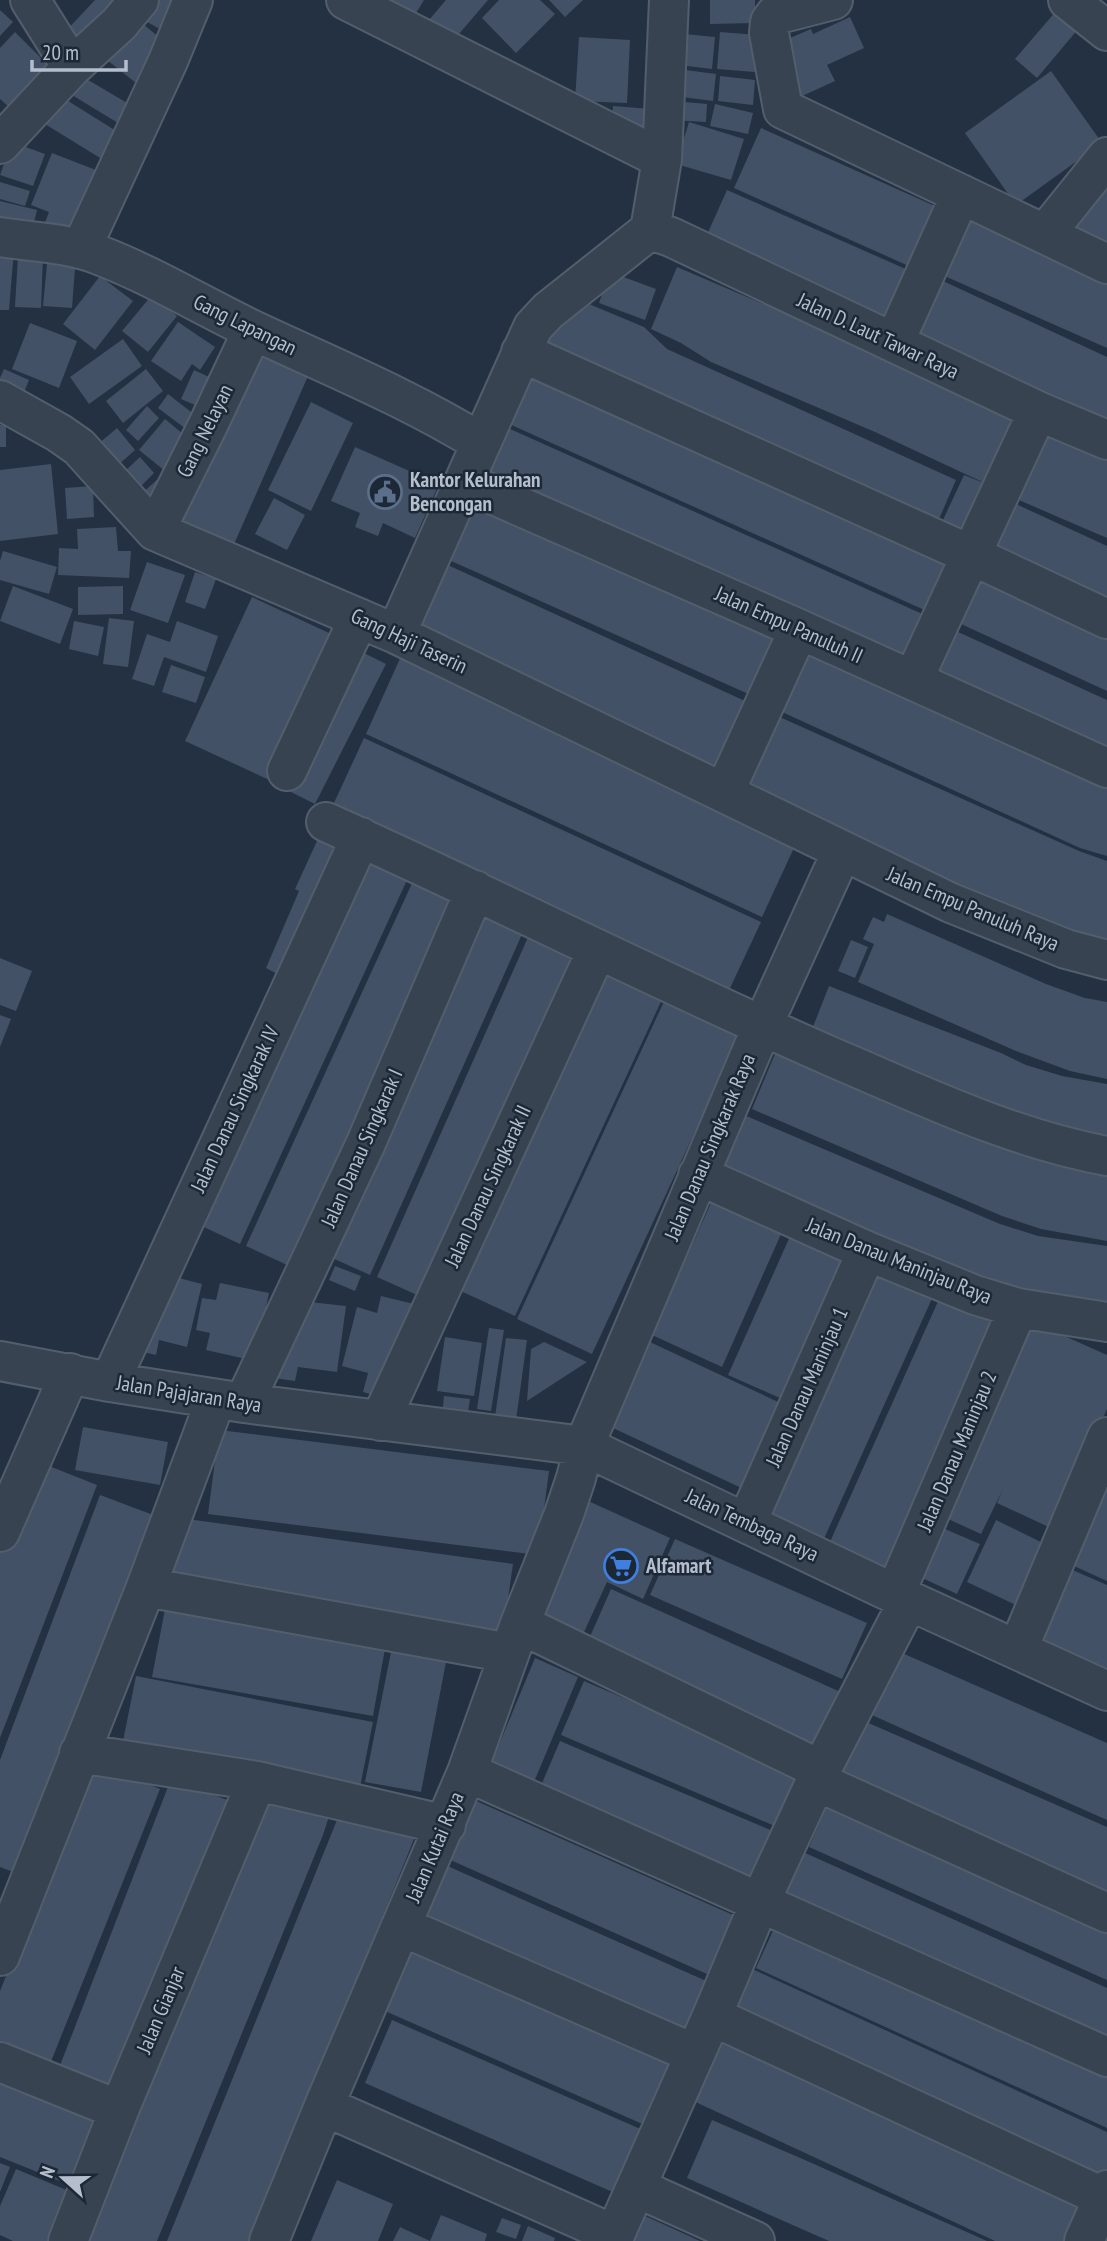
<svg xmlns="http://www.w3.org/2000/svg" width="1107" height="2241" viewBox="0 0 1107 2241" font-family="'PT Sans Narrow',sans-serif">
<style>
.building{fill:#425165}
.lines{fill:none;stroke-linecap:round;stroke-linejoin:round}
.minor-casing{stroke:#535e6c;stroke-width:42}
.minor{stroke:#384352;stroke-width:38}
.labels{text-anchor:middle;stroke-width:5;stroke-linejoin:round;paint-order:stroke}
.street-label{font-size:21px;fill:#b5becc;stroke:#1d2837}
.poi-label{font-size:21px;font-weight:bold;fill:#b5becc;stroke:#1d2837;text-anchor:start}
</style>
<rect width="100%" height="100%" fill="#233143"/>
<path class="building" d="M 95,0 L 117,0 L 83,50 L 64,33 Z
M 150,0 L 185,0 L 167,33 L 140,18 Z
M 361,0 L 424,0 L 407,28 Z
M 446,0 L 488,0 L 447,48 L 423,27 Z
M 499,0 L 540,0 L 555,14 L 516,53 L 482,18 Z
M 549,0 L 583,0 L 565,17 Z
M 710,0 L 755,0 L 755,23 L 710,24 Z
M 0,10 L 13,22 L 0,36 Z
M 1057,10 L 1079,28 L 1037,78 L 1015,59 Z
M 850,17 L 864,48 L 827,65 L 835,81 L 800,97 L 776,44 L 811,29 L 813,34 Z
M 138,20 L 171,47 L 141,87 L 107,60 Z
M 15,32 L 50,67 L 11,109 L 0,99 L 0,48 Z
M 720,32 L 758,35 L 755,72 L 717,69 Z
M 674,33 L 715,37 L 712,69 L 670,64 Z
M 579,37 L 630,40 L 627,103 L 575,101 Z
M 670,68 L 716,74 L 713,101 L 667,95 Z
M 1051,71 L 1102,143 L 1016,205 L 965,133 Z
M 78,74 L 134,107 L 123,126 L 67,92 Z
M 720,76 L 755,80 L 753,105 L 718,101 Z
M 57,94 L 121,134 L 105,161 L 40,121 Z
M 674,101 L 707,104 L 706,122 L 672,120 Z
M 715,104 L 753,113 L 748,134 L 710,126 Z
M 613,106 L 651,109 L 649,135 L 611,133 Z
M 689,122 L 744,139 L 731,180 L 676,164 Z
M 761,128 L 946,211 L 920,271 L 734,188 Z
M 12,142 L 45,154 L 33,186 L 0,175 Z
M 52,153 L 101,172 L 70,240 L 42,230 L 49,212 L 31,205 Z
M 1107,164 L 1107,255 L 1059,224 Z
M 0,182 L 30,191 L 25,206 L 0,199 Z
M 727,190 L 917,274 L 892,332 L 701,248 Z
M 0,201 L 37,210 L 30,238 L 0,230 Z
M 959,208 L 1107,274 L 1107,348 L 931,270 Z
M 0,249 L 14,250 L 9,310 L 0,310 Z
M 48,253 L 76,255 L 72,308 L 43,306 Z
M 18,256 L 43,257 L 41,308 L 15,307 Z
M 677,267 L 904,364 L 1023,419 L 964,551 L 935,537 L 964,475 L 989,485 L 875,432 L 711,362 L 681,343 L 651,329 Z
M 610,272 L 656,289 L 645,320 L 599,303 Z
M 930,275 L 1107,357 L 1107,435 L 900,339 Z
M 100,276 L 133,301 L 95,350 L 63,324 Z
M 152,295 L 177,316 L 148,352 L 122,331 Z
M 582,301 L 644,327 L 667,349 L 956,480 L 932,535 L 527,350 Z
M 178,322 L 215,347 L 200,370 L 192,364 L 181,381 L 151,361 Z
M 30,323 L 77,341 L 59,388 L 12,369 Z
M 123,339 L 142,366 L 89,404 L 70,377 Z
M 251,340 L 312,367 L 231,551 L 167,523 Z
M 522,367 L 963,565 L 940,617 L 498,419 Z
M 4,369 L 29,380 L 19,405 L 0,397 L 0,378 Z
M 146,369 L 163,391 L 123,423 L 106,401 Z
M 194,370 L 222,383 L 209,411 L 181,399 Z
M 168,394 L 200,419 L 190,432 L 158,408 Z
M 311,402 L 353,423 L 311,511 L 268,490 Z
M 147,406 L 159,418 L 138,441 L 126,430 Z
M 165,419 L 195,444 L 170,475 L 139,450 Z
M 497,423 L 938,621 L 915,674 L 473,476 Z
M 0,425 L 6,425 L 6,447 L 0,447 Z
M 1038,427 L 1107,459 L 1107,538 L 1007,495 Z
M 117,428 L 135,450 L 116,467 L 97,445 Z
M 355,447 L 439,484 L 415,538 L 383,523 L 378,536 L 355,527 L 360,513 L 331,501 Z
M 140,457 L 154,473 L 137,490 L 123,473 Z
M 51,464 L 58,534 L 0,541 L 0,470 Z
M 159,478 L 170,490 L 151,507 L 140,495 Z
M 93,486 L 94,517 L 67,519 L 65,488 Z
M 469,492 L 792,636 L 764,701 L 440,556 Z
M 274,498 L 305,515 L 287,550 L 255,534 Z
M 1005,499 L 1107,546 L 1107,613 L 979,555 Z
M 116,527 L 118,551 L 131,551 L 129,578 L 58,575 L 59,548 L 78,549 L 77,529 Z
M 3,551 L 57,567 L 49,594 L 0,580 L 0,561 Z
M 439,561 L 756,706 L 723,779 L 405,634 Z
M 147,562 L 185,575 L 168,623 L 130,610 Z
M 970,570 L 1107,632 L 1107,691 L 948,618 Z
M 195,572 L 216,579 L 205,609 L 185,602 Z
M 13,586 L 73,609 L 60,644 L 0,621 Z
M 123,586 L 123,614 L 78,615 L 78,587 Z
M 252,597 L 344,640 L 278,784 L 185,741 Z
M 109,618 L 134,621 L 128,667 L 103,664 Z
M 74,621 L 104,627 L 98,656 L 69,649 Z
M 177,621 L 218,636 L 206,672 L 164,657 L 154,686 L 132,679 L 147,634 L 170,642 Z
M 945,626 L 1107,700 L 1107,760 L 923,675 Z
M 799,638 L 1107,778 L 1107,856 L 1080,848 L 769,706 Z
M 354,648 L 386,664 L 315,804 L 283,788 Z
M 402,654 L 799,837 L 762,917 L 366,734 Z
M 171,665 L 205,677 L 196,703 L 162,692 Z
M 764,710 L 1079,851 L 1107,861 L 1107,939 L 1046,925 L 731,785 Z
M 364,738 L 761,922 L 724,1001 L 327,818 Z
M 322,830 L 353,844 L 283,977 L 266,968 L 299,891 L 295,889 Z
M 356,856 L 407,880 L 240,1244 L 189,1220 Z
M 413,881 L 463,905 L 296,1269 L 246,1246 Z
M 474,910 L 523,932 L 370,1275 L 321,1253 Z
M 887,914 L 1046,984 L 1085,998 L 1107,1002 L 1107,1079 L 1070,1071 L 1016,1051 L 858,982 L 874,944 L 863,939 L 873,917 L 884,922 Z
M 529,935 L 579,957 L 426,1299 L 377,1277 Z
M 851,940 L 868,947 L 855,978 L 838,971 Z
M 0,958 L 32,971 L 16,1011 L 0,1005 Z
M 601,963 L 665,993 L 515,1316 L 450,1286 Z
M 829,986 L 1001,1053 L 1026,1065 L 1062,1076 L 1107,1084 L 1107,1144 L 807,1042 Z
M 667,995 L 742,1030 L 592,1354 L 517,1319 Z
M 0,1015 L 11,1019 L 0,1047 Z
M 780,1042 L 1107,1167 L 1107,1241 L 1041,1229 L 1002,1216 L 752,1109 Z
M 744,1115 L 1000,1224 L 1038,1236 L 1107,1246 L 1107,1315 L 1047,1307 L 718,1175 Z
M 715,1194 L 785,1225 L 722,1367 L 652,1335 Z
M 792,1232 L 855,1261 L 791,1403 L 728,1375 Z
M 870,1265 L 934,1294 L 823,1541 L 760,1513 Z
M 335,1266 L 361,1276 L 355,1291 L 329,1280 Z
M 171,1276 L 202,1284 L 187,1347 L 159,1340 L 156,1355 L 138,1351 L 146,1321 L 159,1324 Z
M 220,1283 L 269,1293 L 255,1361 L 206,1350 L 210,1333 L 196,1330 L 202,1298 L 216,1300 Z
M 381,1296 L 414,1304 L 388,1399 L 363,1392 L 368,1373 L 342,1366 L 357,1307 L 377,1313 Z
M 940,1297 L 1003,1325 L 893,1573 L 829,1544 Z
M 301,1301 L 346,1306 L 337,1372 L 298,1367 L 295,1381 L 274,1378 L 279,1342 L 295,1344 Z
M 1024,1318 L 1107,1355 L 1107,1409 L 1053,1529 L 997,1503 L 1003,1489 L 981,1534 L 935,1513 Z
M 489,1328 L 504,1330 L 491,1411 L 477,1409 Z
M 637,1336 L 789,1407 L 750,1492 L 598,1421 Z
M 445,1337 L 482,1343 L 474,1396 L 437,1391 Z
M 506,1338 L 527,1340 L 516,1420 L 495,1417 Z
M 544,1342 L 587,1362 L 527,1401 L 531,1349 Z
M 444,1396 L 470,1399 L 467,1419 L 442,1417 Z
M 83,1427 L 168,1442 L 160,1485 L 75,1470 Z
M 219,1430 L 549,1471 L 538,1555 L 208,1514 Z
M 34,1460 L 97,1485 L 0,1738 L 0,1548 Z
M 1107,1484 L 1107,1581 L 1063,1561 Z
M 100,1495 L 164,1519 L 29,1878 L 0,1867 L 0,1760 Z
M 586,1500 L 670,1538 L 643,1599 L 607,1582 L 579,1643 L 531,1621 Z
M 180,1518 L 513,1564 L 503,1634 L 170,1588 Z
M 996,1520 L 1049,1546 L 1020,1607 L 967,1582 Z
M 931,1523 L 980,1544 L 957,1594 L 909,1572 Z
M 675,1539 L 867,1623 L 842,1679 L 650,1595 Z
M 1061,1565 L 1107,1585 L 1107,1682 L 1025,1646 Z
M 611,1589 L 845,1694 L 818,1754 L 585,1648 Z
M 166,1604 L 386,1643 L 373,1716 L 152,1677 Z
M 392,1647 L 447,1657 L 421,1792 L 365,1782 Z
M 893,1649 L 1107,1743 L 1107,1820 L 865,1712 Z
M 535,1658 L 578,1677 L 534,1782 L 491,1764 Z
M 136,1676 L 373,1722 L 359,1792 L 122,1746 Z
M 584,1681 L 800,1773 L 777,1827 L 561,1735 Z
M 864,1721 L 1107,1827 L 1107,1899 L 838,1782 Z
M 560,1741 L 775,1832 L 752,1887 L 537,1795 Z
M 92,1761 L 160,1789 L 48,2069 L 0,2050 L 0,1991 Z
M 171,1779 L 230,1801 L 118,2091 L 59,2068 Z
M 267,1792 L 331,1810 L 323,1835 L 157,2241 L 86,2241 Z
M 831,1797 L 1107,1920 L 1107,1980 L 809,1847 Z
M 472,1799 L 742,1919 L 716,1978 L 446,1858 Z
M 341,1810 L 414,1839 L 251,2241 L 167,2241 Z
M 803,1852 L 1107,1988 L 1107,2047 L 782,1902 Z
M 443,1864 L 713,1984 L 687,2043 L 417,1923 Z
M 781,1913 L 1107,2062 L 1107,2128 L 756,1968 Z
M 414,1946 L 676,2060 L 647,2126 L 385,2011 Z
M 750,1968 L 1107,2132 L 1107,2170 L 1098,2188 L 727,2018 Z
M 392,2020 L 645,2131 L 617,2194 L 365,2083 Z
M 722,2029 L 1092,2201 L 1074,2241 L 995,2241 L 689,2099 Z
M 0,2080 L 104,2122 L 77,2188 L 0,2157 Z
M 712,2120 L 805,2160 L 987,2241 L 829,2241 L 779,2219 L 687,2178 Z
M 0,2163 L 10,2167 L 0,2192 Z
M 16,2169 L 76,2194 L 57,2241 L 13,2241 L 0,2235 L 0,2206 Z
M 337,2180 L 393,2204 L 378,2241 L 311,2241 Z
M 441,2215 L 487,2234 L 485,2241 L 393,2241 L 400,2227 L 430,2241 Z
M 643,2215 L 700,2241 L 631,2241 Z
M 502,2218 L 521,2225 L 516,2239 L 496,2232 Z
M 528,2226 L 555,2238 L 554,2241 L 522,2241 Z"/>
<g class="lines">
<g class="minor-casing">
<path id="minor" d="M 346,0 L 662,159
M 833,0 L 775,15 L 770,22 L 769,33 L 783,109 L 1107,264
M 1068,0 L 1107,31
M 72,67 L 119,24 L 139,0
M 0,144 L 72,67 L 30,0
M 650,230 L 671,237 L 1038,411 L 1107,440
M 1045,234 L 1107,157
M 0,237 C 32,242 69,243 99,255 C 154,276 204,307 257,332 C 332,367 410,399 481,443
M 81,249 L 168,61 L 193,0
M 894,343 L 961,194
M 521,352 L 971,555 L 1107,619
M 0,400 L 59,433 L 79,447 L 155,531 L 396,634 L 951,903 L 1066,949 L 1107,960
M 469,484 L 799,629 L 1107,768
M 155,531 L 209,423 L 253,330
M 396,634 L 533,327 L 548,311 L 650,230 L 662,159 L 669,0
M 913,680 L 1038,411
M 287,771 L 359,618
M 724,793 L 799,629
M 326,822 C 498,899 666,985 839,1060 C 926,1097 1014,1139 1107,1156
M 698,1175 L 867,1251 L 975,1295 L 1018,1308 L 1107,1322
M 0,1361 L 110,1382 L 244,1403 L 584,1446 L 895,1594 L 1107,1691
M 110,1382 L 361,837
M 244,1403 L 366,1143 L 475,890
M 380,1421 L 597,950
M 747,1522 L 867,1251
M 0,1532 L 70,1373
M 146,1587 L 509,1653
M 895,1594 L 1018,1308
M 520,1624 L 821,1770
M 1018,1649 L 1107,1437
M 79,1753 L 257,1781 L 446,1825
M 467,1772 L 1107,2057
M 816,1781 L 1107,1913
M 401,1926 L 695,2054
M 0,1956 L 146,1587 L 216,1399
M 712,2016 L 1107,2199
M 0,2062 L 119,2110
M 324,2106 L 615,2235
M 637,2185 L 655,2196 L 755,2241
M 68,2241 L 119,2110 L 257,1781
M 269,2241 L 324,2106 L 467,1772 L 520,1624 L 564,1514 L 576,1478 L 584,1446 L 762,1027 L 842,851
M 612,2241 L 712,2016 L 760,1902 L 821,1770 L 909,1600
M 1084,2241 L 1107,2190"/>
</g>
<use href="#minor" class="minor"/>
</g>
<defs>
<g id="civic-ring" transform="scale(1.75)"><circle r="9.5" fill="#1d2837" stroke="#5c6f8a" stroke-width="1.5"/><path d="M-.6-6.5H3V-4.5H.6V-3L4-1V1h2V6H-6V1h2V-1L-.6-3ZM-1.2 2.5V6h2.4V2.5Z" fill="#5c6f8a"/></g>
<g id="supermarket-ring" transform="scale(1.75)"><circle r="9.5" fill="#1d2837" stroke="#3f7fe0" stroke-width="1.5"/><path d="M-6-5.5h2.5l.6 2H6L4.5 2H-2.5L-4.4-4H-6ZM-1.5 3.2a1.3 1.3 0 1 0 .1 0ZM3 3.2a1.3 1.3 0 1 0 .1 0Z" fill="#3f7fe0"/></g>
</defs>
<g fill-rule="evenodd">
<use href="#civic-ring" x="385" y="492"/>
<use href="#supermarket-ring" x="621" y="1566"/>
</g>
<g class="labels">
<g class="street-label">
<text transform="translate(245 325) rotate(26)" y="7">Gang Lapangan</text>
<text transform="translate(878 336) rotate(25)" y="7">Jalan D. Laut Tawar Raya</text>
<text transform="translate(205 431) rotate(-64)" y="7">Gang Nelayan</text>
<text transform="translate(789 625) rotate(24)" y="7">Jalan Empu Panuluh II</text>
<text transform="translate(409 641) rotate(25)" y="7">Gang Haji Taserin</text>
<text transform="translate(973 909) rotate(23)" y="7">Jalan Empu Panuluh Raya</text>
<text transform="translate(235 1109) rotate(-65)" y="7">Jalan Danau Singkarak IV</text>
<text transform="translate(710 1147) rotate(-67)" y="7">Jalan Danau Singkarak Raya</text>
<text transform="translate(362 1148) rotate(-66)" y="7">Jalan Danau Singkarak I</text>
<text transform="translate(488 1186) rotate(-65)" y="7">Jalan Danau Singkarak II</text>
<text transform="translate(899 1261) rotate(22)" y="7">Jalan Danau Maninjau Raya</text>
<text transform="translate(807 1387) rotate(-66)" y="7">Jalan Danau Maninjau 1</text>
<text transform="translate(189 1394) rotate(9)" y="7">Jalan Pajajaran Raya</text>
<text transform="translate(957 1451) rotate(-67)" y="7">Jalan Danau Maninjau 2</text>
<text transform="translate(752 1525) rotate(25)" y="7">Jalan Tembaga Raya</text>
<text transform="translate(435 1847) rotate(-67)" y="7">Jalan Kutai Raya</text>
<text transform="translate(161 2010) rotate(-67)" y="7">Jalan Gianjar</text>
</g>
<g class="poi-label">
<text x="410" y="487">Kantor Kelurahan<tspan x="410" dy="24">Bencongan</tspan></text>
<text x="646" y="1573">Alfamart</text>
</g>
</g>
<g transform="translate(63 2178) rotate(291)" stroke="#1d2837" stroke-width="5" paint-order="stroke">
<path d="M0-5L12 26L0 18L-12 26Z" fill="#b5becc"/>
<text y="-10" font-size="19" font-weight="bold" text-anchor="middle" fill="#b5becc">N</text>
</g>
<path d="M32 60v10h94v-10" fill="none" stroke="#b5becc" stroke-width="3.5"/>
<text x="42" y="60" font-size="21" fill="#b5becc" stroke="#1d2837" stroke-width="5" paint-order="stroke">20 m</text>
</svg>
